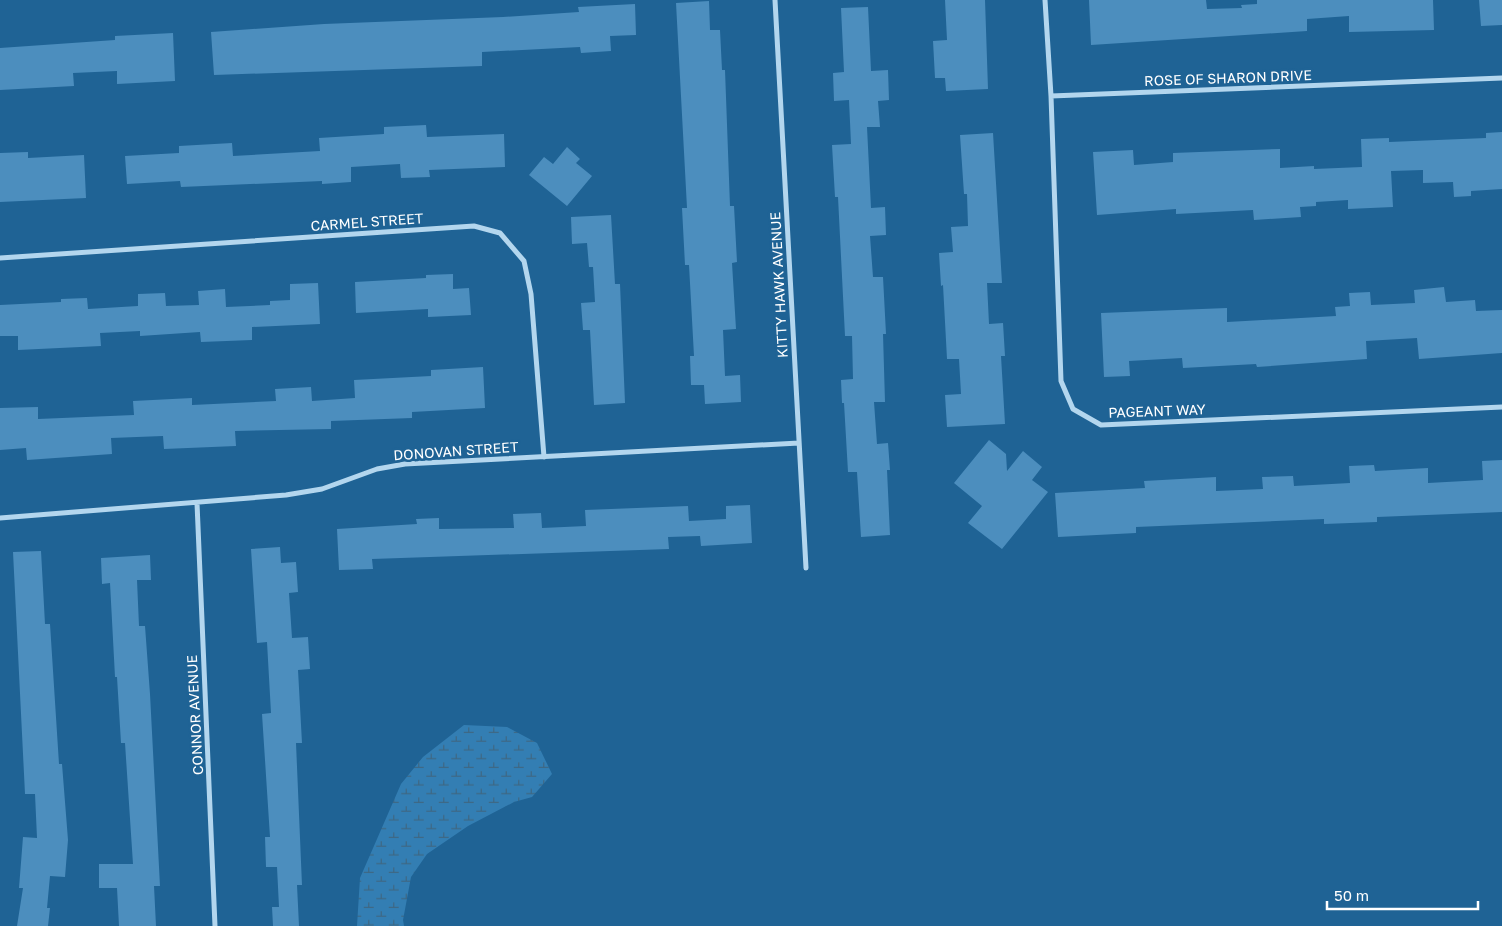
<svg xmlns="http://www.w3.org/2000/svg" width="1502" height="926" viewBox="0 0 1502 926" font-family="'Golos Text',sans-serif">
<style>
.wetland{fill:url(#wetland-marsh)}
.building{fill:#4c8ebe}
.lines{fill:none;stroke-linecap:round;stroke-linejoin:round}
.street{stroke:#b3d6ee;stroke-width:5}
.labels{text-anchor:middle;stroke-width:5;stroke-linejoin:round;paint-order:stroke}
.street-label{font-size:14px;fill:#fff;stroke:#1f6395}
</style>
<defs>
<pattern id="wetland-marsh" width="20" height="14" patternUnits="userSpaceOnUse" patternTransform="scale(1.25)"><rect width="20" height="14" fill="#337eb3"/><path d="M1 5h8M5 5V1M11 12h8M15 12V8" fill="none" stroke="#3e6885"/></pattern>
</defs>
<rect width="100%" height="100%" fill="#1f6395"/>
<path class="wetland" d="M 464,725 L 507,727 L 537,743 L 552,774 L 532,797 L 514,802 L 468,826 L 427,854 L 411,877 L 403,920 L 404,926 L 357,926 L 360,878 L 401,784 L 423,757 Z"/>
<path class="building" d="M 945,0 L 985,0 L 988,89 L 946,91 L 945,78 L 935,78 L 933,41 L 947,40 Z
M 1089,0 L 1206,0 L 1207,9 L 1242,8 L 1241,5 L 1257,4 L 1257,0 L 1433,0 L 1434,30 L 1349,32 L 1349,16 L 1307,19 L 1307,31 L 1091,45 Z
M 1479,0 L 1502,0 L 1502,25 L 1481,26 Z
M 709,1 L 710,30 L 720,30 L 722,70 L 725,70 L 730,206 L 734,206 L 737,262 L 732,263 L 736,329 L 723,330 L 725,376 L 740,375 L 741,402 L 705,404 L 704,385 L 691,385 L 690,356 L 694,356 L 689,265 L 685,265 L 682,208 L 687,208 L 676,3 Z
M 635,4 L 636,35 L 610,36 L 611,51 L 581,53 L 580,47 L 482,52 L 482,66 L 214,75 L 211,32 L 324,24 L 503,17 L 579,12 L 578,7 Z
M 868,7 L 871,71 L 888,70 L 889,100 L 878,101 L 880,127 L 867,127 L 871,208 L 885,207 L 886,235 L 870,236 L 873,277 L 883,277 L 886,334 L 883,334 L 885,402 L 874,402 L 877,444 L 888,443 L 890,470 L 887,470 L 890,535 L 861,537 L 857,472 L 848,472 L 844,403 L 842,403 L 841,380 L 853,379 L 852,336 L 845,336 L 838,197 L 835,197 L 832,145 L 851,144 L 849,100 L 834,101 L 833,73 L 844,72 L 841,8 Z
M 173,33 L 175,81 L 117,84 L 117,71 L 73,73 L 74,86 L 0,90 L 0,48 L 115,40 L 115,36 Z
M 426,125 L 427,137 L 504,134 L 505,167 L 429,170 L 430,177 L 401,178 L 400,164 L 351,167 L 351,182 L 322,184 L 322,181 L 181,187 L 180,181 L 127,184 L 125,156 L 179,153 L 179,146 L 232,143 L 233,156 L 320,151 L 319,138 L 384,134 L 384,127 Z
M 1502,132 L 1502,189 L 1471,191 L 1471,196 L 1454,197 L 1453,182 L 1423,183 L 1423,170 L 1391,171 L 1393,207 L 1348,209 L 1348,200 L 1316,202 L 1316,206 L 1300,207 L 1301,217 L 1254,220 L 1253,210 L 1176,214 L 1176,209 L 1097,215 L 1093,152 L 1133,150 L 1134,165 L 1173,162 L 1173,153 L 1280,149 L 1280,168 L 1314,166 L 1314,169 L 1362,167 L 1361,139 L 1389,138 L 1389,142 L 1486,138 L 1486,133 Z
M 993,133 L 1002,283 L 987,283 L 989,324 L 1003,323 L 1005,356 L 1001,356 L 1005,424 L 947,427 L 945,395 L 961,394 L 959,359 L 947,359 L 943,285 L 941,286 L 939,253 L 953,252 L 951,227 L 968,226 L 967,194 L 964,194 L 960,135 Z
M 567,147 L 580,159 L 576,163 L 592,176 L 567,206 L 529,175 L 544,157 L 553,164 Z
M 28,152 L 28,158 L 84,155 L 86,198 L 0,202 L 0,153 Z
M 611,215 L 615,284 L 620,284 L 625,403 L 594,405 L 590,330 L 583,330 L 581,303 L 595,302 L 593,267 L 589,267 L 587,243 L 572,244 L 571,217 Z
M 453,274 L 453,289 L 469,288 L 471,315 L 428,317 L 428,309 L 356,313 L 355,282 L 426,278 L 426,275 Z
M 318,283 L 320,324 L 252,327 L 252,340 L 201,342 L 200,332 L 140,336 L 140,331 L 100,333 L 101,346 L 18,350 L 18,336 L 0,336 L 0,305 L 61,302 L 61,299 L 87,298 L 88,309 L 138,306 L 138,294 L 165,293 L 166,306 L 199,305 L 198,291 L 225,289 L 226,307 L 270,305 L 270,301 L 290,300 L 290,284 Z
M 1444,287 L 1446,302 L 1475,300 L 1476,311 L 1502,310 L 1502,353 L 1419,359 L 1417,338 L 1366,341 L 1367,359 L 1257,367 L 1256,364 L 1183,368 L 1182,358 L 1129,361 L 1130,376 L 1104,377 L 1101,313 L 1227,308 L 1227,322 L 1336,316 L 1335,307 L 1350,306 L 1349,293 L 1370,292 L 1371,305 L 1415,303 L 1414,290 Z
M 483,367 L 485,408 L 412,412 L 412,418 L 331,421 L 331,429 L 235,431 L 236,446 L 164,449 L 163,436 L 111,438 L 112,454 L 27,460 L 26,448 L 0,450 L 0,408 L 38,407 L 38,419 L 134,415 L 133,401 L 192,398 L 192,405 L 276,401 L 275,389 L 311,387 L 312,401 L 355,398 L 354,380 L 431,376 L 431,370 Z
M 989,440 L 1006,454 L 1007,471 L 1023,451 L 1042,467 L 1032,480 L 1048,492 L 1002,549 L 968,523 L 982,506 L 954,483 Z
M 1502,460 L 1502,512 L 1377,517 L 1377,522 L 1324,524 L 1324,519 L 1136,527 L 1136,533 L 1058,537 L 1055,493 L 1145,488 L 1144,481 L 1216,477 L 1216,491 L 1263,489 L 1262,477 L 1293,476 L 1294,486 L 1350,483 L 1349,466 L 1374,465 L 1375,471 L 1428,468 L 1428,483 L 1483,480 L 1482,461 Z
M 750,505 L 752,543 L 701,546 L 700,536 L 668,537 L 669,549 L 372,559 L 373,569 L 339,570 L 337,529 L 417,524 L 416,519 L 439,518 L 439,529 L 514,528 L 513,514 L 541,513 L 542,528 L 586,526 L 585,510 L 688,506 L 689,521 L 726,519 L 726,506 Z
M 280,547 L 281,563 L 296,562 L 298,592 L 289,593 L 292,638 L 308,637 L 310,669 L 298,670 L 302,743 L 296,743 L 302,885 L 297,885 L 299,926 L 273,926 L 272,907 L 279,907 L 277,867 L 266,867 L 265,837 L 270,837 L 262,714 L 271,713 L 267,642 L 257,643 L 251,549 Z
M 41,551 L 45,624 L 50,624 L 59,764 L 62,764 L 68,840 L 65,877 L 50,876 L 47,908 L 50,908 L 48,926 L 17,926 L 23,888 L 19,888 L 23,837 L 37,838 L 35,794 L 25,794 L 13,552 Z
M 150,555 L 151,580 L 137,580 L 139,626 L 145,626 L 150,694 L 160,886 L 154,886 L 156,926 L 119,926 L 117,888 L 99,888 L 99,864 L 133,864 L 125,743 L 121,743 L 117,677 L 115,677 L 110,583 L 102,584 L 101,558 Z"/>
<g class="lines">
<path class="street" d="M 775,0 L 806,568
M 1045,0 L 1051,96 L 1061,381 L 1073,409 L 1101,425 L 1502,407
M 1051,96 L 1502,78
M 0,258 L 474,226 L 500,233 L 524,261 L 531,294 L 544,457
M 197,503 L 215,926
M 0,518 L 286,495 L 322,489 L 377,469 L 405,464 L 799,443"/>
</g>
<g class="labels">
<g class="street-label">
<text transform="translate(1228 78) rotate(-2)" y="5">ROSE OF SHARON DRIVE</text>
<text transform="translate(367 222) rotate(-4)" y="5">CARMEL STREET</text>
<text transform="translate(779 285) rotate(-93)" y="5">KITTY HAWK AVENUE</text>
<text transform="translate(1157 411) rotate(-2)" y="5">PAGEANT WAY</text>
<text transform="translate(456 451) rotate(-4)" y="5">DONOVAN STREET</text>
<text transform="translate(195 715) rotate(-93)" y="5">CONNOR AVENUE</text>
</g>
</g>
<path d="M1327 901v8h151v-8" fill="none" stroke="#ffffff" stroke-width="2.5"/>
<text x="1334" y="901" font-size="15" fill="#ffffff" stroke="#1f6395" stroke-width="4" paint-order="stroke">50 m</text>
</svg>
